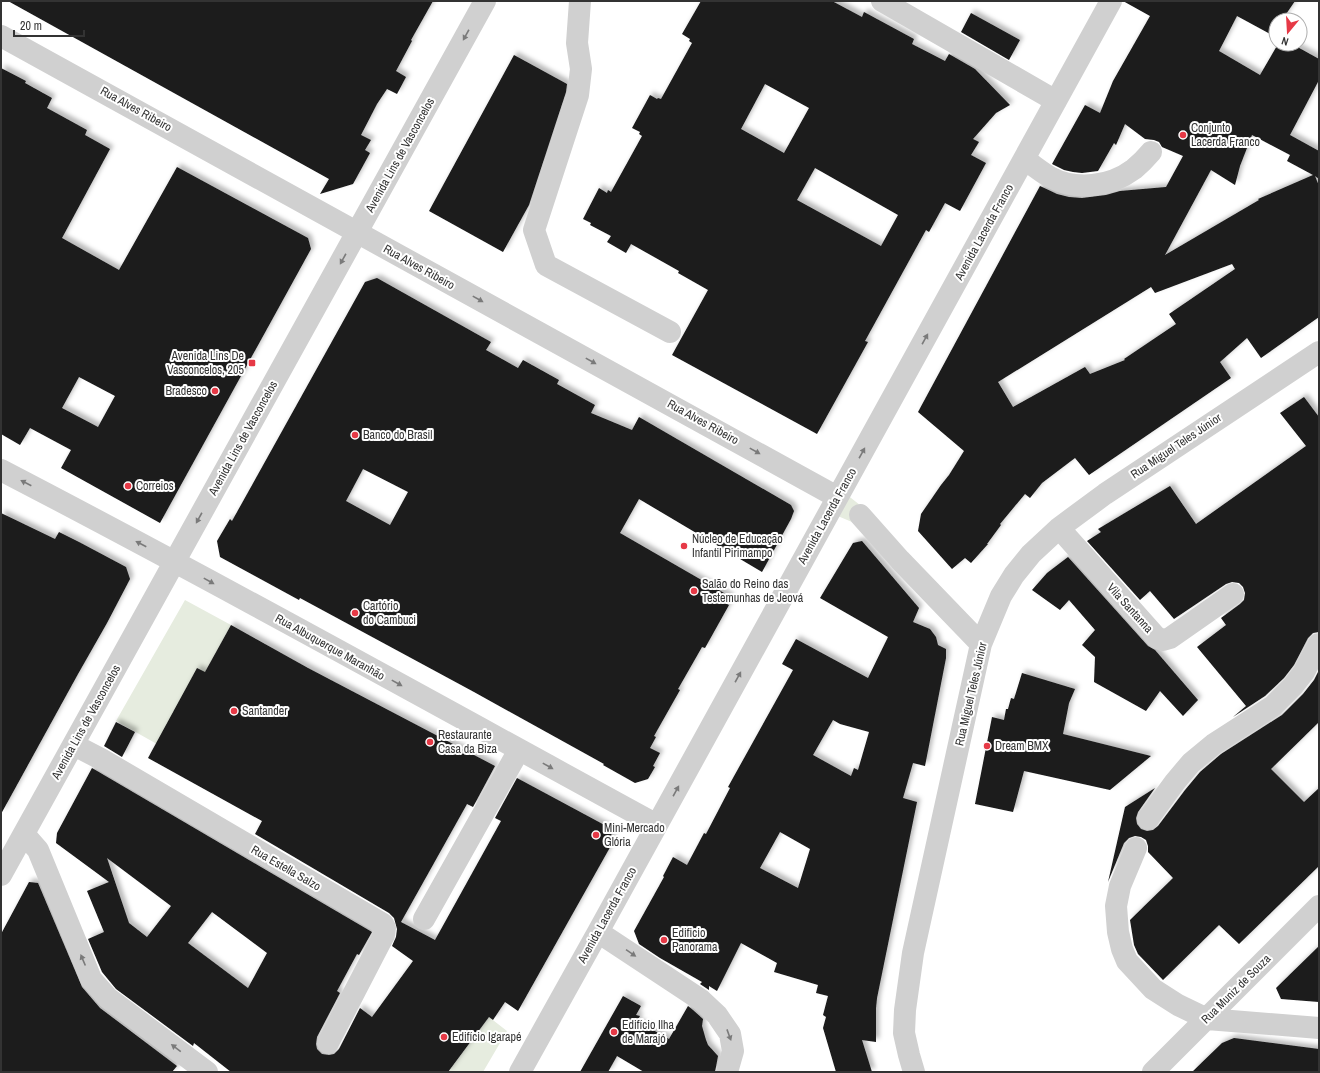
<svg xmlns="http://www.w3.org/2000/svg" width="1320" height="1073" viewBox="0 0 1320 1073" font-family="'Archivo Narrow',sans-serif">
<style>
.green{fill:#e6ecdf}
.building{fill:#1a1a1a;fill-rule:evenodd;filter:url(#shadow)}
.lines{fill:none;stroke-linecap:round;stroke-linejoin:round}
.minor{stroke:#d0d0d0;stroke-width:22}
.oneway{fill:#7a7a7a}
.poi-dot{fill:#e63946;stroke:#fff;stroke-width:1.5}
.labels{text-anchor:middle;stroke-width:4;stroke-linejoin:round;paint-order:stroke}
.street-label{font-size:12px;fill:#333;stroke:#fff}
.poi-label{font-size:12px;fill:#333;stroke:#fff;text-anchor:start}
</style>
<defs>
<filter id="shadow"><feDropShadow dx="3.5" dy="-3.5" stdDeviation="2" flood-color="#0004"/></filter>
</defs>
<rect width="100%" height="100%" fill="#fff"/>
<path class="green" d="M 846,494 L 865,509 L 859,525 L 833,514 Z
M 185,600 L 231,625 L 164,748 L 116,721 Z
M 489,1017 L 507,1031 L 483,1072 L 448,1072 Z"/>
<path class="building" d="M 8,1 L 433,1 L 411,40 L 412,41 L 396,71 L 406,77 L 397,94 L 387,89 L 377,104 L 361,135 L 371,140 L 365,150 L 370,153 L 353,184 L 320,194 L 329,179 Z
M 701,1 L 832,1 L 862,17 L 864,12 L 914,39 L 912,44 L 945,61 L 949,54 L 975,69 L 1010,105 L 996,113 L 973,139 L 979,142 L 971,155 L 986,163 L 960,211 L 945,203 L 929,232 L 926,230 L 865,341 L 868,342 L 817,434 L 672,355 L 708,290 L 678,273 L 679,271 L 631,244 L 626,253 L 607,242 L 611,236 L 590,225 L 591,223 L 583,219 L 599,188 L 607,193 L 608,190 L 611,192 L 642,136 L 639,134 L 640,132 L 632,128 L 650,95 L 657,99 L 658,98 L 661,99 L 692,43 L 689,41 L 690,39 L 682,34 ZM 765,84 L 809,108 L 784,153 L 741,129 ZM 815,168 L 898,215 L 881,246 L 797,200 Z
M 1123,1 L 1295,1 L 1282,20 L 1276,20 L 1276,29 L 1272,35 L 1237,16 L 1219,51 L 1260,75 L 1278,44 L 1292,44 L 1319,59 L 1319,80 L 1290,135 L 1319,151 L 1319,179 L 1315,176 L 1319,186 L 1319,317 L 1261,358 L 1247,338 L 1220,362 L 1231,378 L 1089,475 L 1075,458 L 1042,483 L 1030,498 L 1025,494 L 1000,524 L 1001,525 L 987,544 L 988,544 L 971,563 L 965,558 L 952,569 L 918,531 L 921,514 L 941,485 L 949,475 L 964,451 L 918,412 L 1040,186 L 1057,194 L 1069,197 L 1082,198 L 1106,195 L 1120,191 L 1166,187 L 1183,156 L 1162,147 L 1159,142 L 1154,140 L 1145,139 L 1125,124 L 1116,145 L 1114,143 L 1098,171 L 1082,173 L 1073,172 L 1064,170 L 1052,164 L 1085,105 L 1100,113 L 1113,81 L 1150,16 ZM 1252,135 L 1290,155 L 1287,161 L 1313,175 L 1258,199 L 1259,200 L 1165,255 L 1211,170 L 1235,185 L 1240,166 ZM 1232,264 L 1235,269 L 1169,314 L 1176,324 L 1124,359 L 1125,360 L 1090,374 L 1085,367 L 1013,407 L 998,382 L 1151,287 L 1155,293 Z
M 971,13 L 1020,40 L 1009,60 L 961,32 Z
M 514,55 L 567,84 L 566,92 L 529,205 L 503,252 L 429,211 Z
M 1,68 L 26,81 L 25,83 L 52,98 L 47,108 L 87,130 L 85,135 L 110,149 L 62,238 L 119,270 L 177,167 L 308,238 L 311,249 L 160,523 L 61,468 L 71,450 L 30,428 L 20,445 L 1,434 ZM 79,377 L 115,396 L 98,427 L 62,408 Z
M 377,278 L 491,342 L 486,350 L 518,368 L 523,360 L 559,380 L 557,384 L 595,405 L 591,413 L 632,430 L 639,417 L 791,505 L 794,511 L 791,519 L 762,572 L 639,499 L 620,533 L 731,597 L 727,604 L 729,605 L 705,648 L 702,647 L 678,689 L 680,690 L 654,736 L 656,737 L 650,748 L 660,753 L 653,766 L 655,767 L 648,779 L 635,783 L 603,765 L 604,764 L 474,692 L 300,598 L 299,600 L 220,557 L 217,541 L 230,519 L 232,521 L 365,282 ZM 363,469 L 408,492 L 390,525 L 346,501 Z
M 1304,397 L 1319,417 L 1319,632 L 1313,633 L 1308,638 L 1294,665 L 1284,678 L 1265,696 L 1233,717 L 1246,706 L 1197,647 L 1226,625 L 1221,618 L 1240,604 L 1244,600 L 1245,593 L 1243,587 L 1239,583 L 1232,582 L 1226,584 L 1174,619 L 1150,591 L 1140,600 L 1087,541 L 1101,532 L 1098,529 L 1170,486 L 1196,524 L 1306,446 L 1280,413 Z
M 1,513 L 55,539 L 59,532 L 79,542 L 126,567 L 130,579 L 107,623 L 78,674 L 1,814 Z
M 862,541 L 919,608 L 913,622 L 930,629 L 936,637 L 938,645 L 946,649 L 946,658 L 925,766 L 913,763 L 903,798 L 917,802 L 877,998 L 876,1008 L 876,1042 L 862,1040 L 872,1072 L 836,1072 L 823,1028 L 826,1017 L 823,1015 L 828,996 L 816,993 L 818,985 L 774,972 L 777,963 L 741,943 L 717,991 L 709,986 L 709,990 L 700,984 L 702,982 L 660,958 L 639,944 L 634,931 L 664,877 L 663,876 L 673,857 L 687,865 L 704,833 L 706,834 L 730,788 L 728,787 L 793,670 L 782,664 L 796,639 L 868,678 L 888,637 L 820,598 L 853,543 ZM 833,720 L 840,724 L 869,732 L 858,770 L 854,768 L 851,776 L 813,755 ZM 780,832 L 810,849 L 798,888 L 760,868 Z
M 1068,557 L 1148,646 L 1155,650 L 1198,700 L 1183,716 L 1160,691 L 1146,711 L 1094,682 L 1095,657 L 1082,645 L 1095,630 L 1069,600 L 1060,610 L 1032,590 L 1047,573 Z
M 231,625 L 308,668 L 495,766 L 473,807 L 467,804 L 401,922 L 435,940 L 501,821 L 495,818 L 517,778 L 610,828 L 613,842 L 518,1011 L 505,1002 L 493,1020 L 489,1017 L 448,1072 L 231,1072 L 194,1043 L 193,1046 L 116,989 L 102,972 L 88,939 L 104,932 L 87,891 L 109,882 L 56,843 L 57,833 L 92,768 L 372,932 L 359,955 L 357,954 L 337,991 L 340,993 L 317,1037 L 316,1044 L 317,1049 L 322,1054 L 329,1055 L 334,1054 L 339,1049 L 360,1008 L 372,1017 L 413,961 L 392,946 L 396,937 L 397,929 L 394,918 L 389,913 L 255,834 L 262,821 L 148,758 L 197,668 L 205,672 ZM 107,858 L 171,906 L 147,937 L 129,923 ZM 212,912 L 267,953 L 248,988 L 188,943 Z
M 1319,670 L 1319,722 L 1271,769 L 1304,802 L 1319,788 L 1319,866 L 1239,944 L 1219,925 L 1163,980 L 1138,954 L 1134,945 L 1130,920 L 1173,878 L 1148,852 L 1148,846 L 1146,840 L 1141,837 L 1135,836 L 1129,838 L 1124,843 L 1108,882 L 1125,807 L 1155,788 L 1138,812 L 1136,818 L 1137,824 L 1141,829 L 1147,831 L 1153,830 L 1158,826 L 1185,790 L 1200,772 L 1221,754 L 1282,715 L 1303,694 L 1314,680 Z
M 1022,673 L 1075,689 L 1069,703 L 1063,734 L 1151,756 L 1110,790 L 1024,771 L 1013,812 L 975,804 L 992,717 L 1004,720 L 1006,709 L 1008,709 L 1011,698 L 1014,699 Z
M 116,722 L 135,732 L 122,757 L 104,746 Z
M 29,882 L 38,883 L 82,987 L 100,1008 L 177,1066 L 172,1072 L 1,1072 L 1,934 Z
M 1319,946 L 1319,1002 L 1281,999 L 1276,988 Z
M 623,996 L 641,1006 L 636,1015 L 640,1016 L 637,1021 L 669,1039 L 688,1006 L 693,1010 L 703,1019 L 702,1026 L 706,1040 L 708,1045 L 718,1056 L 715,1072 L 644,1072 L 617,1056 L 608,1072 L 580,1072 Z
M 1234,1038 L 1319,1049 L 1319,1072 L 1192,1072 L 1222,1043 Z"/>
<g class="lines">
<path class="minor" d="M 580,1 L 577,43 L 581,69 L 578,95 L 534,230 L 546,265 L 670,332
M 882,1 L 1056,101
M 1,36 L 837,497
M 1024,159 C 1033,165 1041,172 1050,177 C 1076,191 1110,187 1134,169 C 1140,164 1146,158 1151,152
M 1,470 C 222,585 439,706 657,825
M 860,515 L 900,560 L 981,644
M 1059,528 L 1157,638 L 1163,640 L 1170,638 L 1233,594
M 74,745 L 101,759 L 383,924 L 385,928 L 384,935 L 328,1043
M 1148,819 L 1175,782 L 1191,763 L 1214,744 L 1273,706 L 1293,686 L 1304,672 L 1319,644
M 24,834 L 38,850 L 91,979 L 108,998 L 207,1072
M 1136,848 L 1120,886 L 1116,906 L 1118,932 L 1122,949 L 1127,961 L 1153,989 L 1178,1005 L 1207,1019 L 1319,1028
M 1,875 L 485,1
M 424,919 L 519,750
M 598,932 L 701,1000 L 717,1015 L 730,1034 L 733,1051 L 727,1072
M 520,1072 L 598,932 L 1111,1
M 914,1072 L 909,1055 L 904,1033 L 905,1010 L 913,953 L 981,644 L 1001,596 L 1014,575 L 1031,554 L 1059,528 L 1105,494 L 1319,352
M 1153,1072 L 1319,906"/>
</g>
<defs><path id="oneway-solid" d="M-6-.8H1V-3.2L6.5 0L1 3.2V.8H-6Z"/></defs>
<g class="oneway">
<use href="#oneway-solid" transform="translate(466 35) rotate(119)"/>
<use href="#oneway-solid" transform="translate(343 259) rotate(119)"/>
<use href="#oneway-solid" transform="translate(478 299) rotate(29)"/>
<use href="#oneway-solid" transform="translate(925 339) rotate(-61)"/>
<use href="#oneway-solid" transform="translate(591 361) rotate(29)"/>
<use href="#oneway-solid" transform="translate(755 451) rotate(29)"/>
<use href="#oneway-solid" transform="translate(862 453) rotate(-61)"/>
<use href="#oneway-solid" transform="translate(26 483) rotate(-153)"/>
<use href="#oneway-solid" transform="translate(199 518) rotate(119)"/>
<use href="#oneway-solid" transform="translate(141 544) rotate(-152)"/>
<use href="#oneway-solid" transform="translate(209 581) rotate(29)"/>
<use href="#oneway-solid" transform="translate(738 677) rotate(-61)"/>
<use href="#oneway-solid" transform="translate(397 683) rotate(29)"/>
<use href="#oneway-solid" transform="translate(548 766) rotate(29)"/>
<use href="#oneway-solid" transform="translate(676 791) rotate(-61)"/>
<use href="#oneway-solid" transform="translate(631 953) rotate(34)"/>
<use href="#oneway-solid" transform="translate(83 960) rotate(-113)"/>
<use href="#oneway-solid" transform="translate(729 1035) rotate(70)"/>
<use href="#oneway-solid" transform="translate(176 1048) rotate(-143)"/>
</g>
<g class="poi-dot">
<circle cx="1183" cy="135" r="4"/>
<rect x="248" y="359" width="8" height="8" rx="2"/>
<circle cx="215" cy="391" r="4"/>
<circle cx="355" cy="435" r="4"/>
<circle cx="128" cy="486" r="4"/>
<circle cx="684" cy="546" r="4"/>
<circle cx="694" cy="591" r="4"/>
<circle cx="355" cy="613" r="4"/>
<circle cx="234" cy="711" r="4"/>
<circle cx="430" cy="742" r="4"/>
<circle cx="987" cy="746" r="4"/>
<circle cx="596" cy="835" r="4"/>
<circle cx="664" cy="940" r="4"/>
<circle cx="614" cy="1032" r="4"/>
<circle cx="444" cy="1037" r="4"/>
</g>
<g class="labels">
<g class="street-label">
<text transform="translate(136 109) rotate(29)" y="4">Rua Alves Ribeiro</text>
<text transform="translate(400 155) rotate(-61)" y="4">Avenida Lins de Vasconcelos</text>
<text transform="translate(984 232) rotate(-61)" y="4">Avenida Lacerda Franco</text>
<text transform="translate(419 267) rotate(29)" y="4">Rua Alves Ribeiro</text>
<text transform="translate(703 422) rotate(29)" y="4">Rua Alves Ribeiro</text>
<text transform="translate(243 438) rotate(-61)" y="4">Avenida Lins de Vasconcelos</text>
<text transform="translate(1176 446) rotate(-34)" y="4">Rua Miguel Teles Júnior</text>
<text transform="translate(827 516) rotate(-61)" y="4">Avenida Lacerda Franco</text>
<text transform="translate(1130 608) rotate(48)" y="4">Vila Santanna</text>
<text transform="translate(330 647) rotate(29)" y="4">Rua Albuquerque Maranhão</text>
<text transform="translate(971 694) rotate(-77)" y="4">Rua Miguel Teles Júnior</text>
<text transform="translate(86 722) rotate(-61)" y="4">Avenida Lins de Vasconcelos</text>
<text transform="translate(286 868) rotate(30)" y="4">Rua Estella Salzo</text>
<text transform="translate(607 915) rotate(-61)" y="4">Avenida Lacerda Franco</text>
<text transform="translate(1236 989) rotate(-45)" y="4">Rua Muniz de Souza</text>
</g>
<g class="poi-label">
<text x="1191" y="132">Conjunto<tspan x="1191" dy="14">Lacerda Franco</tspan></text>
<text x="244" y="360" text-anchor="end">Avenida Lins De<tspan x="244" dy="14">Vasconcelos, 205</tspan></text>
<text x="207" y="395" text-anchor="end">Bradesco</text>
<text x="363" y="439">Banco do Brasil</text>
<text x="136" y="490">Correios</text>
<text x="692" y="543">Núcleo de Educação<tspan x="692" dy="14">Infantil Pirimampo</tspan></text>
<text x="702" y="588">Salão do Reino das<tspan x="702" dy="14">Testemunhas de Jeová</tspan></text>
<text x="363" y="610">Cartório<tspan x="363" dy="14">do Cambuci</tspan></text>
<text x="242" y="715">Santander</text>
<text x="438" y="739">Restaurante<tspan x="438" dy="14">Casa da Biza</tspan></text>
<text x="995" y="750">Dream BMX</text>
<text x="604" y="832">Mini-Mercado<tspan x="604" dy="14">Glória</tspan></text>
<text x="672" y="937">Edificio<tspan x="672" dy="14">Panorama</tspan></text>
<text x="622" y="1029">Edifício Ilha<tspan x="622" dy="14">de Marajó</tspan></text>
<text x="452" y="1041">Edifício Igarapé</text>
</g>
</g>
<rect width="1320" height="1073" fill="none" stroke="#333333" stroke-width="4"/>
<g transform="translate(1288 32) rotate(198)"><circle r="19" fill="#ffffff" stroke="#adadad"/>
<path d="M0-3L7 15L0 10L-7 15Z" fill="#e63946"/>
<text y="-6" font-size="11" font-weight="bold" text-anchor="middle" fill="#333333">N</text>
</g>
<path d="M14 30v6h70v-6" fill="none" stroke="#333333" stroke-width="2"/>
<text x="20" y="30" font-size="12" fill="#333333" stroke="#ffffff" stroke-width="3" paint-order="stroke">20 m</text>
</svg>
